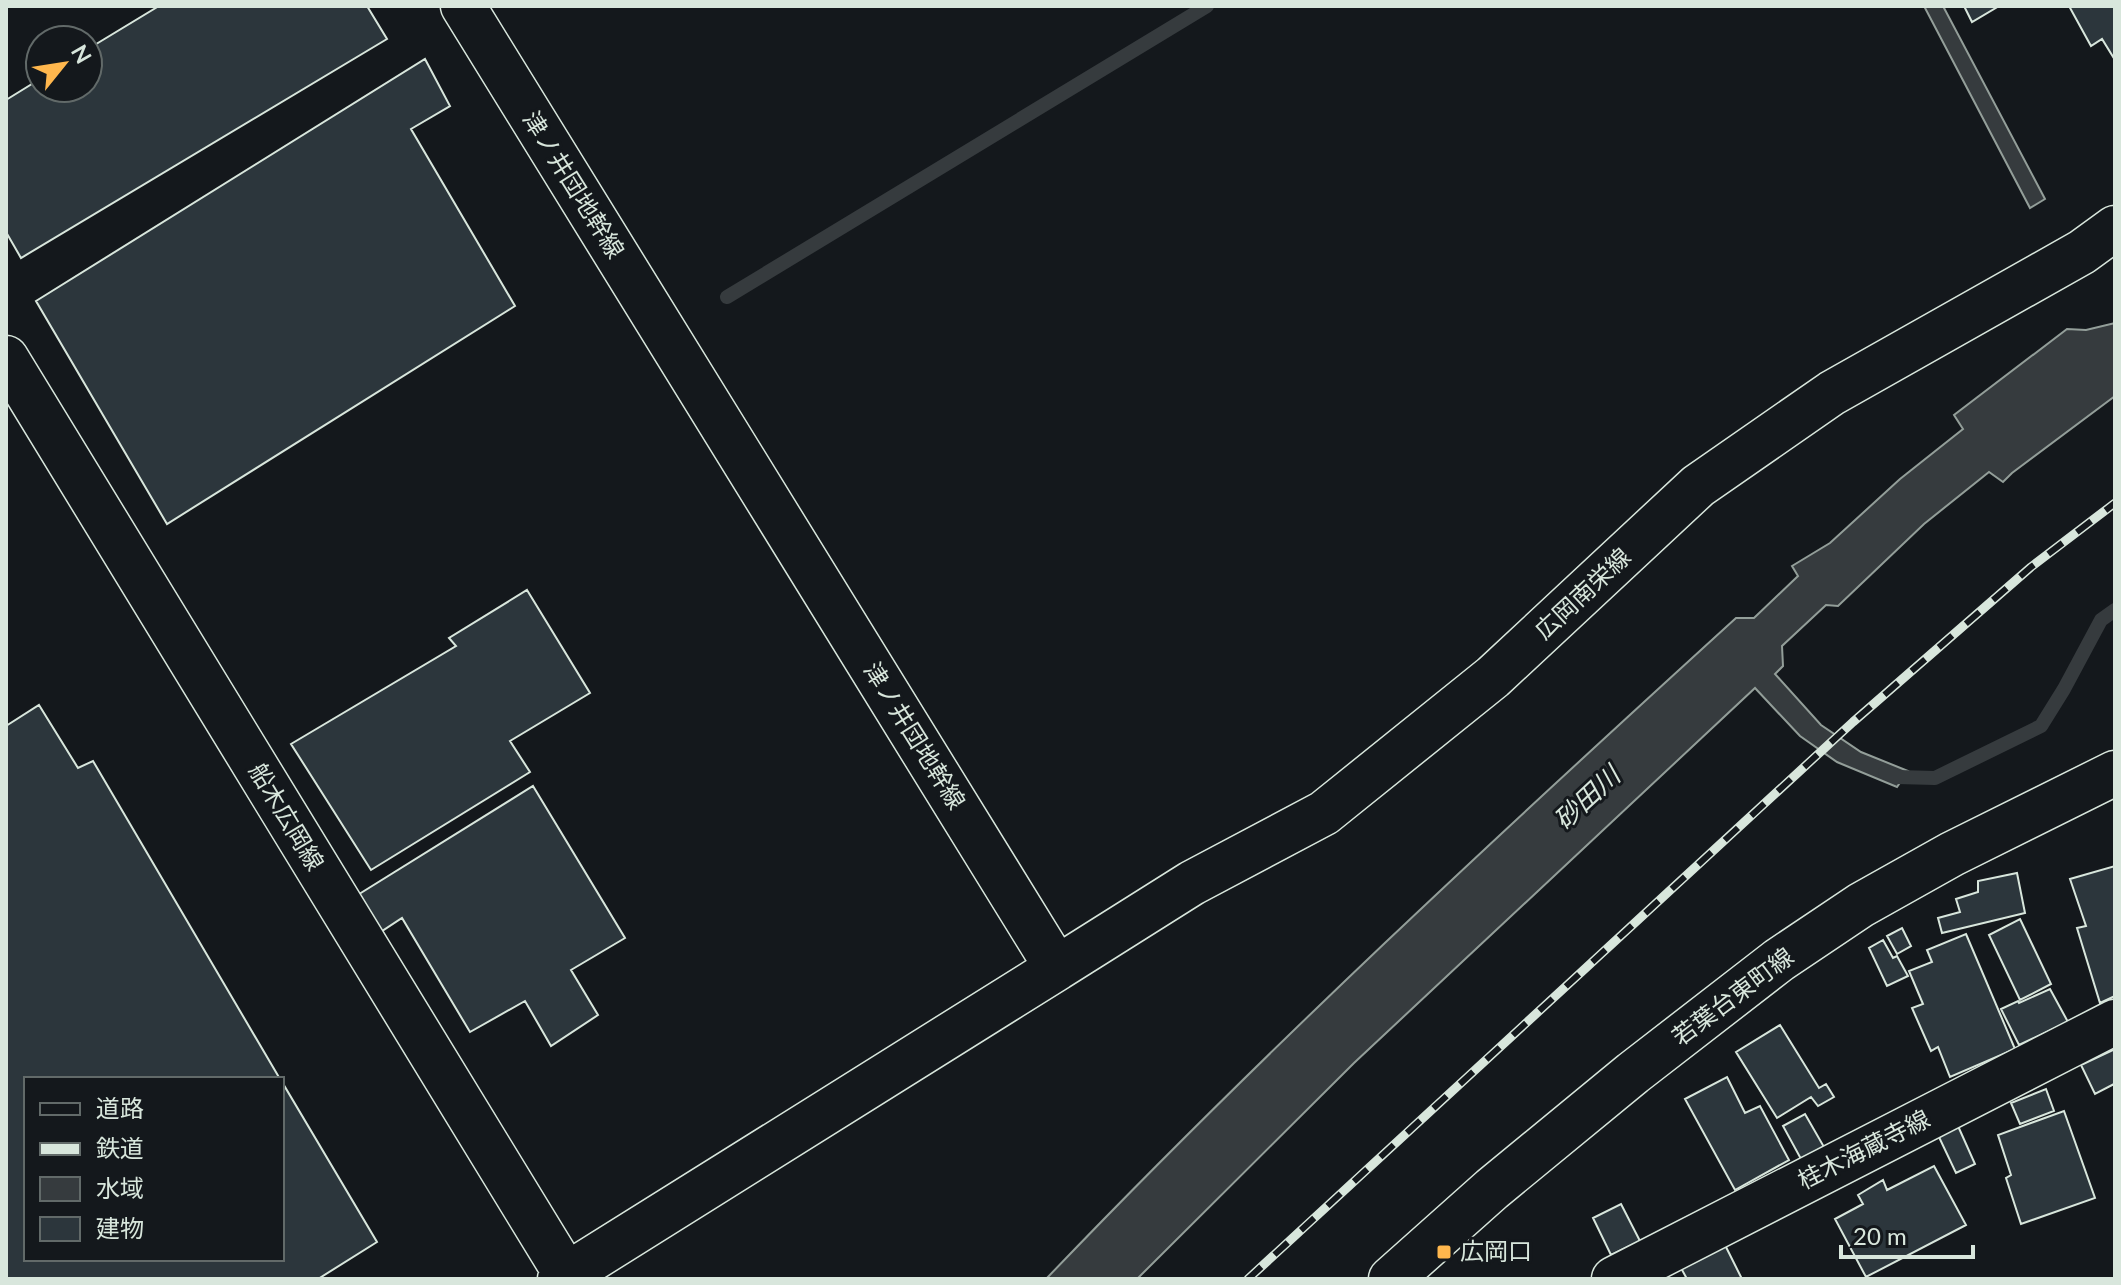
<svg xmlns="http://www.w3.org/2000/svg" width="2121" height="1285" viewBox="0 0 2121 1285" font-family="Lato,'Noto Sans JP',sans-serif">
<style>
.water{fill:#363b3e;stroke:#939e99;stroke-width:2}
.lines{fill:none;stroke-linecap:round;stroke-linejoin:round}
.stream{stroke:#363b3e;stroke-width:14}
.building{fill:#2c363c;stroke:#d8e6dc;stroke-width:2}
.minor-casing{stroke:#d8e6dc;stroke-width:47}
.major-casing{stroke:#d8e6dc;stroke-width:47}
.minor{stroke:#14181c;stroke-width:44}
.major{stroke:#14181c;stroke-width:44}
.rail-casing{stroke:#d8e6dc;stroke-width:9}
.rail{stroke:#14181c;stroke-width:6;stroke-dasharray:18;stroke-linecap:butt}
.poi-dot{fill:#ffb74d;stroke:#14181c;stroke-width:3}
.labels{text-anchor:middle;stroke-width:6;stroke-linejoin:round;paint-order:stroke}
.street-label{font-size:24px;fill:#d8e6dc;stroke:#14181c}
.poi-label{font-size:24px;fill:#d8e6dc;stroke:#14181c;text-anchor:start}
.water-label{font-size:26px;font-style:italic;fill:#d8e6dc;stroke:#14181c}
</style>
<rect width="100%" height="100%" fill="#14181c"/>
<path class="water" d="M 1924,6 L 1943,6 L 2045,199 L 2030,208 Z
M 2115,323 L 2115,396 L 2012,473 L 2003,482 L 1989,472 L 1924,524 L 1838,606 L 1826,605 L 1782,646 L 1783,666 L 1775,674 L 1821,725 L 1861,752 L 1908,771 L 1897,787 L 1837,762 L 1800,736 L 1755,688 L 1354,1063 L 1137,1279 L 1046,1279 C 1266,1049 1501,832 1736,618 L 1754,618 L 1798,576 L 1792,566 L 1830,543 L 1900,479 L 1963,429 L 1954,415 L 2067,329 L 2086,330 Z"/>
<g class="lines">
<path class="stream" d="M 727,297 L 1207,6
M 1885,772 L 1897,777 L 1935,778 L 2041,726 L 2064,689 L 2101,620 L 2115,610"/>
</g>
<path class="building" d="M 159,6 L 367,6 L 387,39 L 21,258 L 6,232 L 6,100 L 40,79 L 40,88 L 88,88 L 88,49 Z
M 1964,6 L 1999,6 L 1972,22 Z
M 2069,6 L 2115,6 L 2115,60 L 2102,39 L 2091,46 Z
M 425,59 L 450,106 L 411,129 L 515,306 L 167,524 L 36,301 Z
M 527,590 L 590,693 L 510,741 L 530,772 L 371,870 L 291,744 L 456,646 L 449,638 Z
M 39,705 L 78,768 L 93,761 L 280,1079 L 26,1079 L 26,1259 L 282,1259 L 282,1082 L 377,1242 L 318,1279 L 6,1279 L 6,726 Z
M 533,786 L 625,938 L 571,970 L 598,1015 L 551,1046 L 525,1001 L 470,1032 L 402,918 L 379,933 L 356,896 Z
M 2115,866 L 2115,996 L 2100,1003 L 2077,928 L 2086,926 L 2070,879 Z
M 2017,873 L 2025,913 L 1942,933 L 1938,918 L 1960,912 L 1956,899 L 1978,892 L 1978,881 Z
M 2020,919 L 2051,984 L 2020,1000 L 1989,935 Z
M 1902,928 L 1911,946 L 1897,954 L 1887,936 Z
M 1966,934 L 2015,1049 L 1950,1077 L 1938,1047 L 1931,1051 L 1912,1008 L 1923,1004 L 1909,971 L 1932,962 L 1927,950 Z
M 1883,940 L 1893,958 L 1897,956 L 1908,976 L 1887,986 L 1869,948 Z
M 2050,989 L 2068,1022 L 2019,1045 L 2001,1009 L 2018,1001 L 2019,1003 Z
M 1780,1025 L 1819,1088 L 1826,1084 L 1834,1097 L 1818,1106 L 1811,1097 L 1777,1118 L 1736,1052 Z
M 2115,1049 L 2115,1087 L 2114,1084 L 2095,1094 L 2081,1065 Z
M 1727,1077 L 1745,1113 L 1760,1106 L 1789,1160 L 1735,1190 L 1685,1099 Z
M 2046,1089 L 2054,1111 L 2020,1124 L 2011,1103 Z
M 2064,1111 L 2095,1198 L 2021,1224 L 2006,1178 L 2011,1175 L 1998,1135 Z
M 1805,1114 L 1824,1147 L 1801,1159 L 1783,1126 Z
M 1958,1126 L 1975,1164 L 1956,1173 L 1938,1135 Z
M 1934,1166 L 1966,1225 L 1866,1277 L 1835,1219 L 1863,1204 L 1858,1195 L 1883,1180 L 1887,1190 Z
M 1621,1204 L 1640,1241 L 1611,1255 L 1593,1218 Z
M 1725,1245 L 1742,1279 L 1687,1279 L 1681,1268 Z"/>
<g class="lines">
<g class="minor-casing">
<path id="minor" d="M 463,6 L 1057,968 L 560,1279
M 6,358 L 569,1279
M 1057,968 L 1192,883 L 1324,813 L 1493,677 L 1698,486 L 1832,393 L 2082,252 L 2115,228
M 1614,1279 L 2115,1022"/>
</g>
<g class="major-casing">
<path id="major" d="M 1391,1279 L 1492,1189 L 1633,1073 L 1779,960 L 1861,905 L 1952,854 L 2115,773"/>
</g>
<use href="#minor" class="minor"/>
<use href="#major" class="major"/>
<g class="rail-casing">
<path id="rail" d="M 1248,1279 L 1853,722 L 2031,567 L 2115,503"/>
</g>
<use href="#rail" class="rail"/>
</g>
<rect class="poi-dot" x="1436" y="1244" width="16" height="16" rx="4"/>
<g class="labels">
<g class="street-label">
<text transform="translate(573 185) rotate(58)" y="8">津ノ井団地幹線</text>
<text transform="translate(1583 594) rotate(-43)" y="8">広岡南栄線</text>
<text transform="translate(914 736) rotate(58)" y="8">津ノ井団地幹線</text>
<text transform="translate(286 817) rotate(59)" y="8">船木広岡線</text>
<text transform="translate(1733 997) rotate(-37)" y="8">若葉台東町線</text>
<text transform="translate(1864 1150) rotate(-27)" y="8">桂木海蔵寺線</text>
</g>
<g class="poi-label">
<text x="1460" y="1260">広岡口</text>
</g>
<g class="water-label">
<text transform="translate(1587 798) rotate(-43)" y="9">砂田川</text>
</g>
</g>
<rect width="2121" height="1285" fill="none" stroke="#d8e6dc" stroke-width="16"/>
<rect x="24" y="1077" width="260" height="184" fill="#14181c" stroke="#626a69" stroke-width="2"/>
<rect x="40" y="1103" width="40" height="12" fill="#14181c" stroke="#626a69" stroke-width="2"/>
<text x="96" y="1117" font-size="24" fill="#d8e6dc">道路</text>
<rect x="40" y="1143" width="40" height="12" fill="#d8e6dc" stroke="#626a69" stroke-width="2"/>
<text x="96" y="1157" font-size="24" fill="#d8e6dc">鉄道</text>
<rect x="40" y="1177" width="40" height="24" fill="#363b3e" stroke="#626a69" stroke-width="2"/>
<text x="96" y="1197" font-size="24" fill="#d8e6dc">水域</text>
<rect x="40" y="1217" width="40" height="24" fill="#2c363c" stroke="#626a69" stroke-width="2"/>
<text x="96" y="1237" font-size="24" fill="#d8e6dc">建物</text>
<g transform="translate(64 64) rotate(60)"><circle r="38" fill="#14181c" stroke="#626a69" stroke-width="2"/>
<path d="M0-6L14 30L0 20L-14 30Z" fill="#ffb74d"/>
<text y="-12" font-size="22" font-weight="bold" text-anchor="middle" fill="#d8e6dc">N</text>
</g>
<path d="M1841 1245v12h132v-12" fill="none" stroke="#d8e6dc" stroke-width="4"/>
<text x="1853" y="1245" font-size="24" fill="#d8e6dc" stroke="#14181c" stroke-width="6" paint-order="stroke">20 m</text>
</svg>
